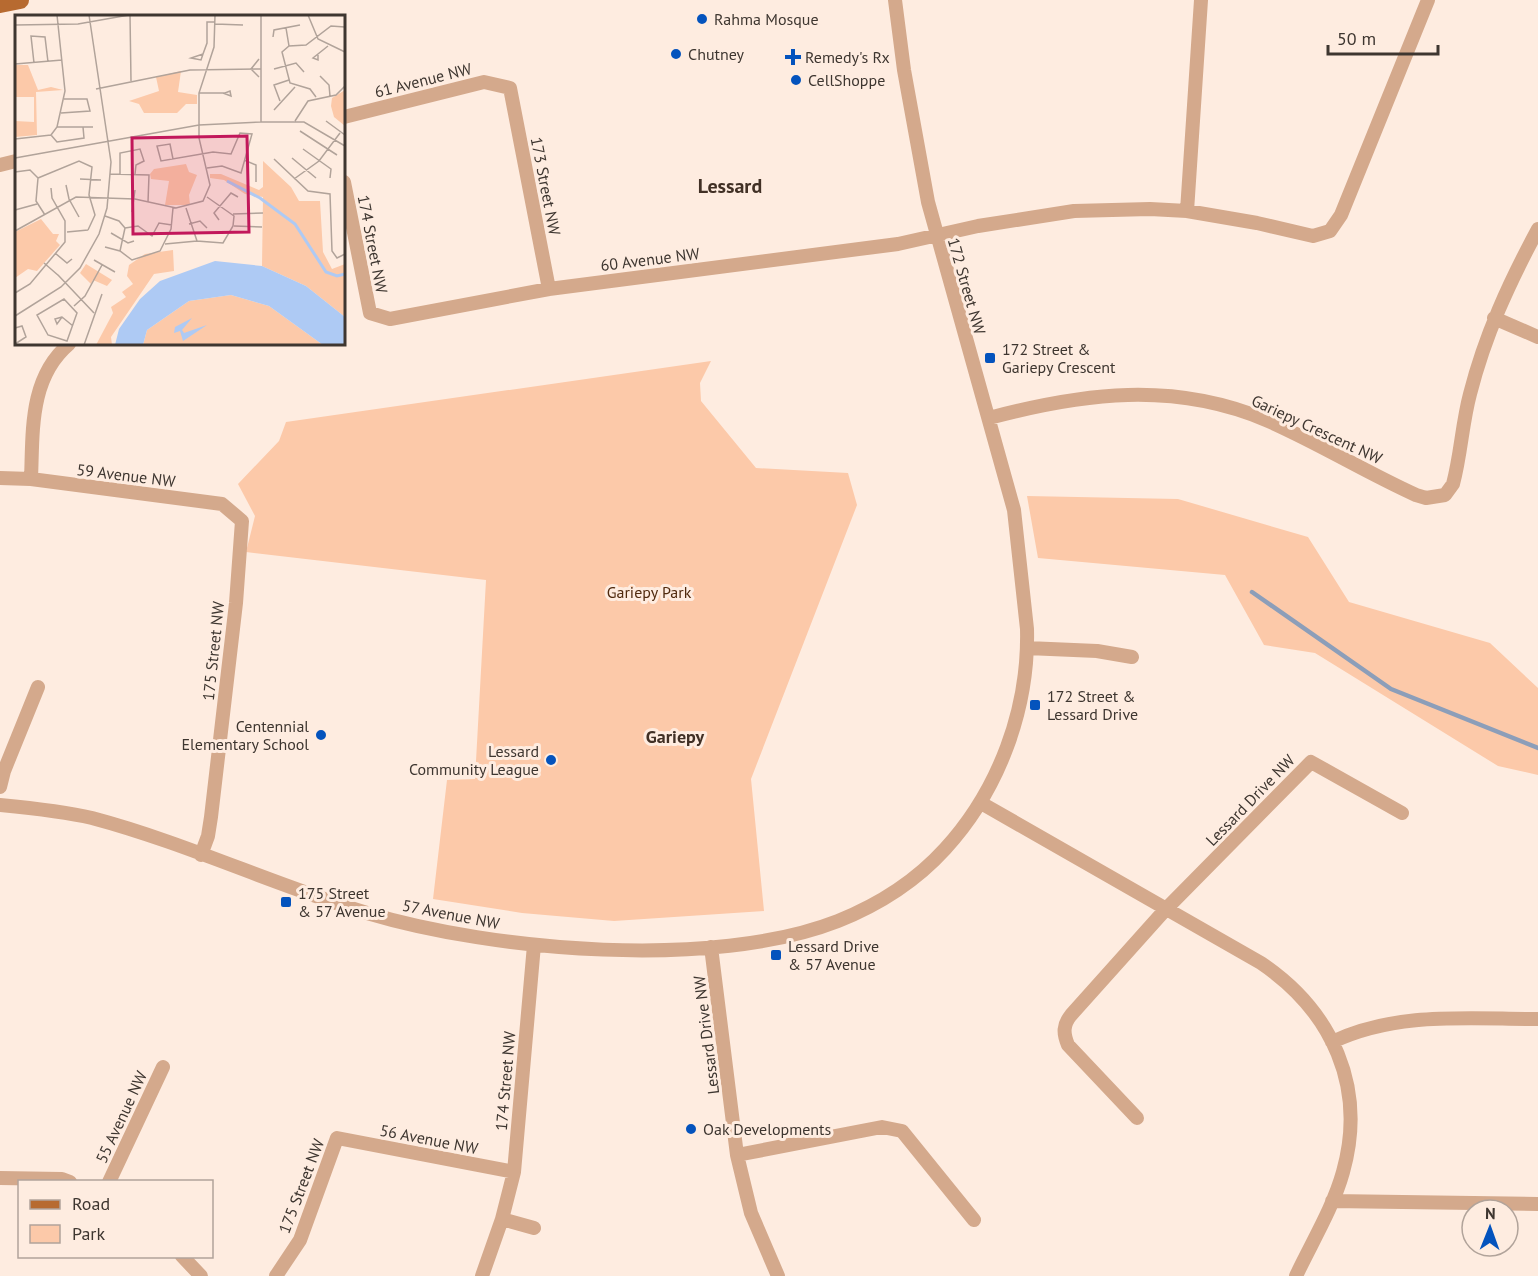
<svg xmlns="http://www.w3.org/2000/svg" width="1538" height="1276" viewBox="0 0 1538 1276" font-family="'PT Sans',sans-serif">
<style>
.green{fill:#fcc9a9}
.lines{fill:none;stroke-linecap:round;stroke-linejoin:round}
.stream{stroke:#8c9eb9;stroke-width:4.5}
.minor{stroke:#d4a98c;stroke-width:14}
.major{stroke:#b76a30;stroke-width:18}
.poi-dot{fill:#0453bd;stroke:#feece0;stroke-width:2}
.labels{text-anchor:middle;stroke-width:6;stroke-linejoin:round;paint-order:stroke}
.poi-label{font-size:16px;fill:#3e3630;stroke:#feece0;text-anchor:start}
.street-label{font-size:16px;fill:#3e3630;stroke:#feece0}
.park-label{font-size:16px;fill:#502a0e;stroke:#feece0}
.neighbourhood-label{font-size:18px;font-weight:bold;fill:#413025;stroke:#feece0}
.quarter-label{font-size:20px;font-weight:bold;fill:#413025;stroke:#feece0}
.inset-river{fill:none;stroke:#aecaf4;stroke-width:3}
.inset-road{fill:none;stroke:#b1a39a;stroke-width:1.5}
.view{fill:#c2185b;fill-opacity:0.15;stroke:#c2185b;stroke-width:3}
.inset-edge{fill:none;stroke:#3e3630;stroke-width:3}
</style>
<rect width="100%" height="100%" fill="#feece0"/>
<path class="green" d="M 711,361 L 700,383 L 701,401 L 756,468 L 848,473 L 857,505 L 751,779 L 764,911 L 614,921 L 522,913 L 433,899 L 447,780 L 475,779 L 486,580 L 246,552 L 255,516 L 238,484 L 279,441 L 286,422 Z
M 1027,496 L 1178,499 L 1308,537 L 1349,602 L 1490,643 L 1538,688 L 1538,775 L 1498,766 L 1315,653 L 1264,645 L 1225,575 L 1038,558 Z"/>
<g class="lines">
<path class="stream" d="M 1252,592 L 1391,689 L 1538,748"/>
<path class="minor" d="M 344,117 L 484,82 L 510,88 L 549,289
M 0,165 L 16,161
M 344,182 L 370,313 L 390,319 L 549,289 L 898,244 L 978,226 L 1074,211 L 1150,209 L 1187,211 L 1257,223 L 1313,236 L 1330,231 L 1341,215 L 1428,0
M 1187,211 L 1201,0
M 1494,318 L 1538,337
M 989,418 C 1083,393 1173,381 1266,420 C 1317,442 1365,472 1416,495 L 1426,498 L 1445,495 L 1453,484 C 1461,454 1462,424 1470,394 C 1485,335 1509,283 1538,229
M 0,478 L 31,479 L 222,504 L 242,521 L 236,603 L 211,817 L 208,836 L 201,855
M 31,479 C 33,431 29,378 69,344
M 1027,648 L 1097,651 L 1132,657
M 0,787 L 4,771 L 38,687
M 981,803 L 1261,963 C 1332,1011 1367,1087 1343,1172 C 1333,1208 1312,1242 1296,1276
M 0,805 C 31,808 62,811 92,818 C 186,843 274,885 367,913 C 494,951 713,970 838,921 C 878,905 915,882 945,849 C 999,790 1029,709 1027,629 L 1014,510 L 928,202 L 904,70 L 895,0
M 711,947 L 737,1155 L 751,1213 L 778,1276
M 1332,1042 C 1397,1011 1468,1019 1538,1019
M 1137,1118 L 1068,1045 C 1063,1033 1063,1025 1071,1015 L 1165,910 L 1311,762 L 1402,813
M 737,1155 L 882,1127 L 902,1131 L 974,1220
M 0,1178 L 62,1179 L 70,1182
M 109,1182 L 163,1067
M 1332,1201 L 1538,1204
M 502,1219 L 534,1228
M 182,1256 L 201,1276
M 276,1276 L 300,1240 L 337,1138 L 514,1172
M 482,1276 L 502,1219 L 514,1172 L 534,945"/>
<path class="major" d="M 0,4 L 20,0"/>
</g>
<g class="poi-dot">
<circle cx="702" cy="19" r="6"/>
<circle cx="676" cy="54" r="6"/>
<path d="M790 48h6v6h6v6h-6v6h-6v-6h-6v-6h6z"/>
<circle cx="796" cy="80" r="6"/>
<rect x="984" y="352" width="12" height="12" rx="3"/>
<rect x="1029" y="699" width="12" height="12" rx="3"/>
<circle cx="321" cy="735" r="6"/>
<circle cx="551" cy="760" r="6"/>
<rect x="280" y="896" width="12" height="12" rx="3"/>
<rect x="770" y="949" width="12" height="12" rx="3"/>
<circle cx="691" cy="1129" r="6"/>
</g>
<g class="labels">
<g class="poi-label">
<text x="714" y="25">Rahma Mosque</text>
<text x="688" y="60">Chutney</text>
<text x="805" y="63">Remedy's Rx</text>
<text x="808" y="86">CellShoppe</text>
<text x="1002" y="355">172 Street &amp;<tspan x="1002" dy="18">Gariepy Crescent</tspan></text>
<text x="1047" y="702">172 Street &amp;<tspan x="1047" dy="18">Lessard Drive</tspan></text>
<text x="309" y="732" text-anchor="end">Centennial<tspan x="309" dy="18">Elementary School</tspan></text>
<text x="539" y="757" text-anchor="end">Lessard<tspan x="539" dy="18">Community League</tspan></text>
<text x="298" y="899">175 Street<tspan x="298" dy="18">&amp; 57 Avenue</tspan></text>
<text x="788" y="952">Lessard Drive<tspan x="788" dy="18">&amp; 57 Avenue</tspan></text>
<text x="703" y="1135">Oak Developments</text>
</g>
<g class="street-label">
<text transform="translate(423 80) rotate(-14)" y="6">61 Avenue NW</text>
<text transform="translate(546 186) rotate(79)" y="6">173 Street NW</text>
<text transform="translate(373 244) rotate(79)" y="6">174 Street NW</text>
<text transform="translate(650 259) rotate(-7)" y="6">60 Avenue NW</text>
<text transform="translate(967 286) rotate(74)" y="6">172 Street NW</text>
<text transform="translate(1317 429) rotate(25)" y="6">Gariepy Crescent NW</text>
<text transform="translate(126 475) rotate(7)" y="6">59 Avenue NW</text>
<text transform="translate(213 651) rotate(-84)" y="6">175 Street NW</text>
<text transform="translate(1250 800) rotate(-46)" y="6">Lessard Drive NW</text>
<text transform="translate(451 914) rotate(11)" y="6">57 Avenue NW</text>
<text transform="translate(706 1035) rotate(-97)" y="6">Lessard Drive NW</text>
<text transform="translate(505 1081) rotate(-85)" y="6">174 Street NW</text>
<text transform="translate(121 1117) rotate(-65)" y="6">55 Avenue NW</text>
<text transform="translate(429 1139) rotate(11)" y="6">56 Avenue NW</text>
<text transform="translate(301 1186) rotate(-69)" y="6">175 Street NW</text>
</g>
<g class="park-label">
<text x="649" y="598">Gariepy Park</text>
</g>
<g class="neighbourhood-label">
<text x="675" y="743">Gariepy</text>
</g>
<g class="quarter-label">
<text x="730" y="193">Lessard</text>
</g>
</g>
<g transform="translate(15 15)">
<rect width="330" height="330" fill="#feece0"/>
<path d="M 0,50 L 13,50 L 23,75 L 36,72 L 48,75 L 21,77 L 22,120 L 0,122 L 0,106 L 19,107 L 19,82 L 0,82 ZM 166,56 L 163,77 L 182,80 L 182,89 L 171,89 L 162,98 L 129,98 L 124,89 L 114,86 L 144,76 L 141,62 ZM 330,75 L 330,111 L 319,102 L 316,91 L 317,83 ZM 248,146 L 276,172 L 284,186 L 305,186 L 308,237 L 317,254 L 330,249 L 330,302 L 291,271 L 247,251 L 248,182 L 230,179 L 209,165 L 195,163 L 195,159 L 206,159 L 244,175 L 248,172 ZM 171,149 L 174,157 L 182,160 L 174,180 L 175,190 L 150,190 L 154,166 L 136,164 L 135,159 L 139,154 ZM 26,204 L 38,219 L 44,219 L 41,226 L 45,230 L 22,256 L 13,254 L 0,263 L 0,217 ZM 158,235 L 159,256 L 139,259 L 96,322 L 97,330 L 81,330 L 98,298 L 96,292 L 111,282 L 107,277 L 118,269 L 112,261 L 114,250 L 130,239 ZM 71,249 L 97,265 L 92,271 L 78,265 L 76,269 L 65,258 ZM 216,280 L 254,291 L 308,330 L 128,330 L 132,315 L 174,286 Z" fill="#fcc9a9"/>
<path d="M 200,246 L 247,251 L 291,271 L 330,302 L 330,330 L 308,330 L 254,291 L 216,280 L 174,286 L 132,315 L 128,330 L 100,330 L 104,314 L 125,284 L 145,266 ZM 177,303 L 167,315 L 169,318 L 192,310 L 168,326 L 165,316 L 159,318 L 160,312 Z" fill="#aecaf4"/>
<path class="inset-river" d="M 212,166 L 245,183 L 280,209 L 311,257 L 322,261 L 330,259"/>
<path class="inset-road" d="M 115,0 L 116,66M 246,0 L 246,107M 293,0 L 303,24 L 330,37M 200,9 L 228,10M 0,10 L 63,9 L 114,0M 271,13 L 274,31M 258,22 L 259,15 L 285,10M 188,39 L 176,43 L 186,45 L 188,39 L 192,28 L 192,7 L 200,7M 303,40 L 303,45 L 298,43 L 313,31M 244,44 L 236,54 L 244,62M 19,48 L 16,21 L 30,22 L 33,47M 0,49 L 47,45M 259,54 L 281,48 L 289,57M 305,61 L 314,70 L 315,81M 81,74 L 175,55 L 246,54M 215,76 L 216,81 L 208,78 L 210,78 ZM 184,78 L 208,78M 301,82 L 295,74 L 275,68 L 267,37 L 274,31 L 291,30 L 316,11 L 330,12M 265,86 L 259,70 L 274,65M 259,95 L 280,72M 46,98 L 75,96 L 72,84 L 49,84M 280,106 L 293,86 L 321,80 L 330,71M 311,106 L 330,120M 246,107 L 289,107 L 330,131M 42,112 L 78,112M 285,116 L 322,140M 36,120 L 42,112 L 50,76 L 42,0M 36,120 L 42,127 L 69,123 L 68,112M 0,124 L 36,120M 288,134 L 316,154 L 315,163M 0,143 L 184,110 L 246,107M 277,143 L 301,163M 158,144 L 155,129 L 142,131 L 146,146 L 198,137 L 216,139 L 225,118 L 237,119 L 226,158 L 207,151 L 192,153M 259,144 L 293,176 L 315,179 L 317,236 L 322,243 L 330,239M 229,145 L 241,150 L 241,167M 0,157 L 15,155 L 23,163M 95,159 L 134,160 L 133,187M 105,159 L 105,138 L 125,134 L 129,146 L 121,150 L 120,159M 23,163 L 64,146 L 77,152 L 74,180 L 80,200 L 73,215M 23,163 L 21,186 L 30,200M 65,164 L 86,165M 279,164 L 304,146 L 325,118M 51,170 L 54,184 L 64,202M 171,193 L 182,226 L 208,228 L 218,211 L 219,201 L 192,182M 0,195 L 22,189M 117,197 L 120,175M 218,199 L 248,198M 90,201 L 104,206 L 110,213M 204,205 L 199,198 L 216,178 L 223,182M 174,209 L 185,206 L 192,213M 219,211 L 247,212M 110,213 L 123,211 L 137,221 L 144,208 L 157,210M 0,216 L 61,182 L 120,184 L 161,193 L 188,186 L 195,170 L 184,123 L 184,78 L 199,32 L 200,0M 52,217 L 73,215M 96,218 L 113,228 L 119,226M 150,229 L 182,226M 90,232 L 105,236 L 117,245 L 145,236 L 156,214 L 158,193M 105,236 L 110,213M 40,238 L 52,248 L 57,244M 79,245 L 100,257M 29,248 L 44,261M 43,260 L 79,298M 0,278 L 15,269 L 50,227 L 50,206 L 37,183 L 36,173M 49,284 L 62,298 L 52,326 L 33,320 L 22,300 ZM 59,291 L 70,281 L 87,250M 0,301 L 46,272 L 65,253 L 84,219 L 92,193 L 96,147 L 74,0M 47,302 L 40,304 L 42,309 L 47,302 L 58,311M 0,313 L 7,311 L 11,322 L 0,329M 69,330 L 87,279"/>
<path class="view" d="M 232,121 L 234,217 L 118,219 L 117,123 Z"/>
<rect width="330" height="330" class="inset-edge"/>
</g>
<rect x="18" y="1180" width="195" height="78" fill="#feece0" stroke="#b1a39a" stroke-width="1.5"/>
<rect x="30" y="1200" width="30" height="9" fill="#b76a30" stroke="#b1a39a" stroke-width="1.5"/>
<text x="72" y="1210" font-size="18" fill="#3e3630">Road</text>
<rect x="30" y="1225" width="30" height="18" fill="#fcc9a9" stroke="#b1a39a" stroke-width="1.5"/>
<text x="72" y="1240" font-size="18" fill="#3e3630">Park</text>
<g transform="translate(1490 1228) rotate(1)"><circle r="28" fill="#feece0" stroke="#b1a39a" stroke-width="1.5"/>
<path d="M0-4.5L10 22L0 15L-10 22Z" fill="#0453bd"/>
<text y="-9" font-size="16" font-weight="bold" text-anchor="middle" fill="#3e3630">N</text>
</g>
<path d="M1328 45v9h110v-9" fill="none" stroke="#3e3630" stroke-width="3"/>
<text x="1337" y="45" font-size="18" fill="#3e3630" stroke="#feece0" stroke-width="4.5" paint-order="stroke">50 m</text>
</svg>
